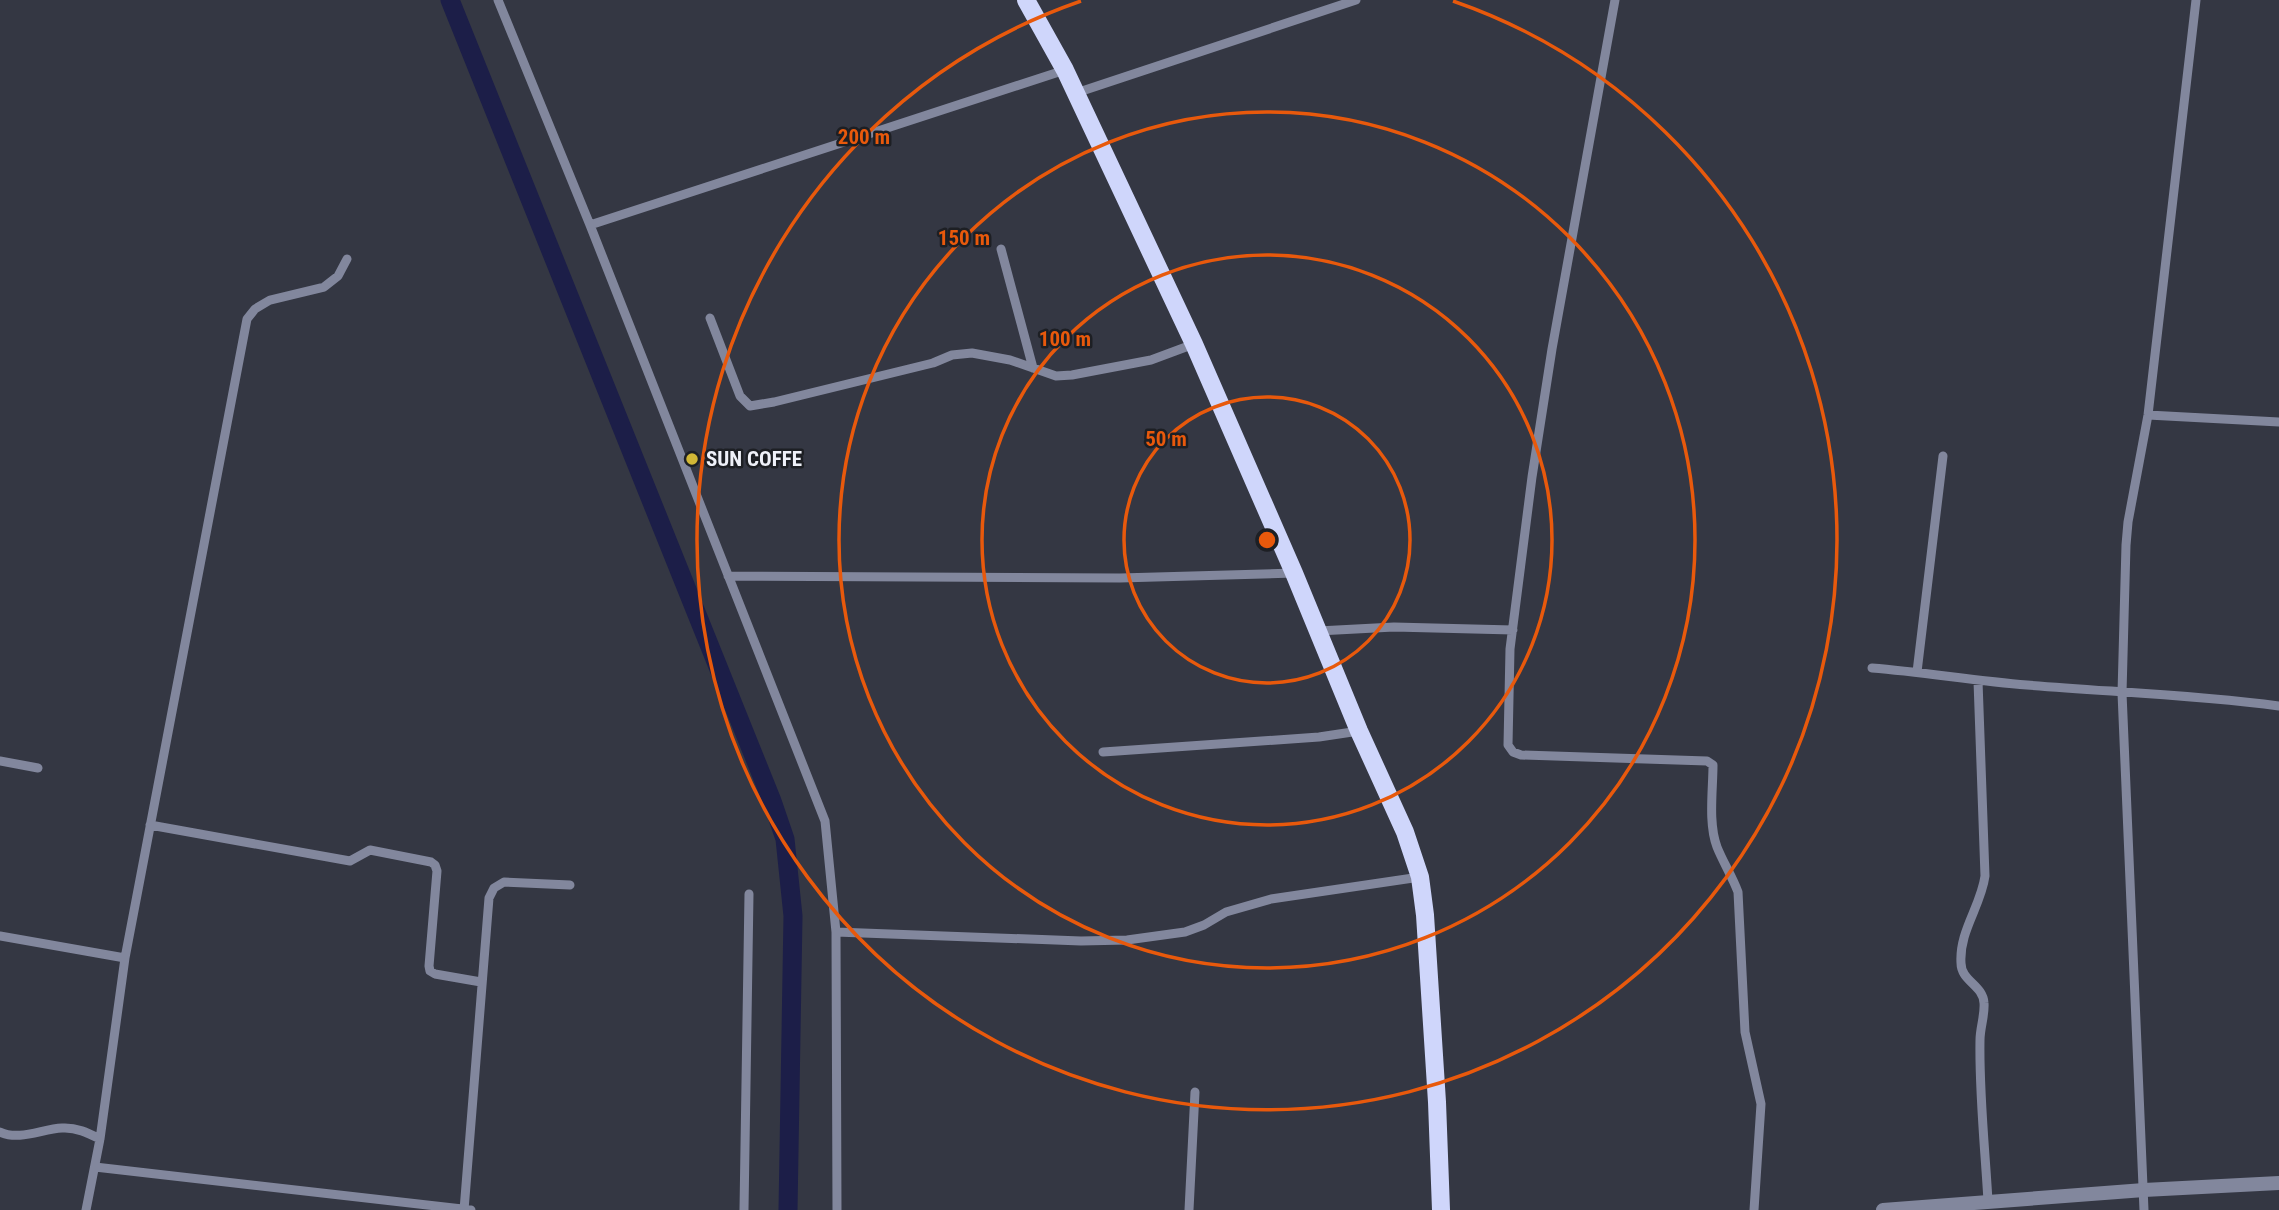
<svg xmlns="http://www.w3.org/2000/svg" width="2279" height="1210" viewBox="0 0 2279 1210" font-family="'Roboto Condensed',sans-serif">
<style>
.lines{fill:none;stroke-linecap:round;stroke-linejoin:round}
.canal{stroke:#1c1e48;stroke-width:19}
.lane{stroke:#82879d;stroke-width:9}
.street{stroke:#82879d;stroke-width:14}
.primary{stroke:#cfd6fb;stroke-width:18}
.ring{fill:none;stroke:#e8590c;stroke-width:3.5}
.poi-dot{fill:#d2b736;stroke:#1d1f24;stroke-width:2.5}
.labels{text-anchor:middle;stroke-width:5;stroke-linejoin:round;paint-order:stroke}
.poi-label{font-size:21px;font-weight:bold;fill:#eff1f9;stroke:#1d1f24;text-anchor:start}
.centre{fill:#e8590c;stroke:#1d1f24;stroke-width:3.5}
.ring-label{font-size:21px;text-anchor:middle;font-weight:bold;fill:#e8590c;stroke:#1d1f24;stroke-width:5;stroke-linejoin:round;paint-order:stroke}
</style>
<rect width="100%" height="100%" fill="#343743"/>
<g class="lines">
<path class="canal" d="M 450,0 L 772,801 L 785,839 L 793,916 L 788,1210"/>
<path class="lane" d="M 498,0 L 590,225 L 825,821 L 836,932 L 837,1210
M 1615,0 L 1552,349 L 1532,477 L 1510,649 L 1508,745 L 1513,752 L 1521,755 L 1707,761 L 1713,765 C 1713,790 1708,823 1717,847 C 1723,862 1732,876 1738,892 L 1745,1032 L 1761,1104 L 1754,1210
M 1076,93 L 1356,0
M 590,225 L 1065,70
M 1001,249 L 1033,368
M 710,318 L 740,396 L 750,406 L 774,402 L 933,363 L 952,355 L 972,353 L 1010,360 L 1056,376 L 1072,375 L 1151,360 L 1194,344
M 2148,415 L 2279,422
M 728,576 L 1120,578 L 1294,573
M 1318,631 L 1394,627 L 1513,630
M 1872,668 C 1924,672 1975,681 2027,685 C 2111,692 2196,695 2279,706
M 1917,672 L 1943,456
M 1978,681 L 1985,876 C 1981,906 1959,931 1961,963 C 1961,981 1983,985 1984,1003 C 1985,1015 1980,1028 1980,1040 C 1979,1093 1985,1148 1988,1201
M 1103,752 L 1319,737 L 1359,731
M 0,761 L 38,768
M 150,825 L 350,861 L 370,850 L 431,862 L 435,865 L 437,871 L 429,966 L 430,971 L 435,974 L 481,982
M 836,932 L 1081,941 L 1127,940 L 1185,932 L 1204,925 L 1226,912 L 1271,899 L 1420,877
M 0,936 L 125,958
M 0,1132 C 19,1141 42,1129 62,1128 C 76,1127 88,1133 100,1139
M 95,1167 L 471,1210
M 86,1210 L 100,1139 L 125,958 L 247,319 L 255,309 L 270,300 L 324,287 L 338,276 L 347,259
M 464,1210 L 489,898 L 494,888 L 504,882 L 570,885
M 744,1210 L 749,894
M 1189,1210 L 1195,1092
M 2144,1210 L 2122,693 L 2126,545 L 2128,522 L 2148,415 L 2196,0"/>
<path class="street" d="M 1883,1210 L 2144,1190 L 2279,1183"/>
<path class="primary" d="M 1026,0 L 1065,70 L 1194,344 L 1294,573 L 1359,731 L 1405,832 L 1420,877 L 1425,915 L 1437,1102 L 1441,1210"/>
</g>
<g class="ring">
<circle cx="1267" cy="540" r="143"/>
<circle cx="1267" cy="540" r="285"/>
<circle cx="1267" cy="540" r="428"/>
<path d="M1453 1A570 570 0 1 1 1081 1"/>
</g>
<circle class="poi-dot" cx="692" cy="459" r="7"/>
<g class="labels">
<g class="poi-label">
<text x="706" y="466">SUN COFFE</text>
</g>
</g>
<circle cx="1267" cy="540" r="10" class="centre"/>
<g class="ring-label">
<text x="864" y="144">200 m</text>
<text x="964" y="245">150 m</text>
<text x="1065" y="346">100 m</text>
<text x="1166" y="446">50 m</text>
</g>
</svg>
